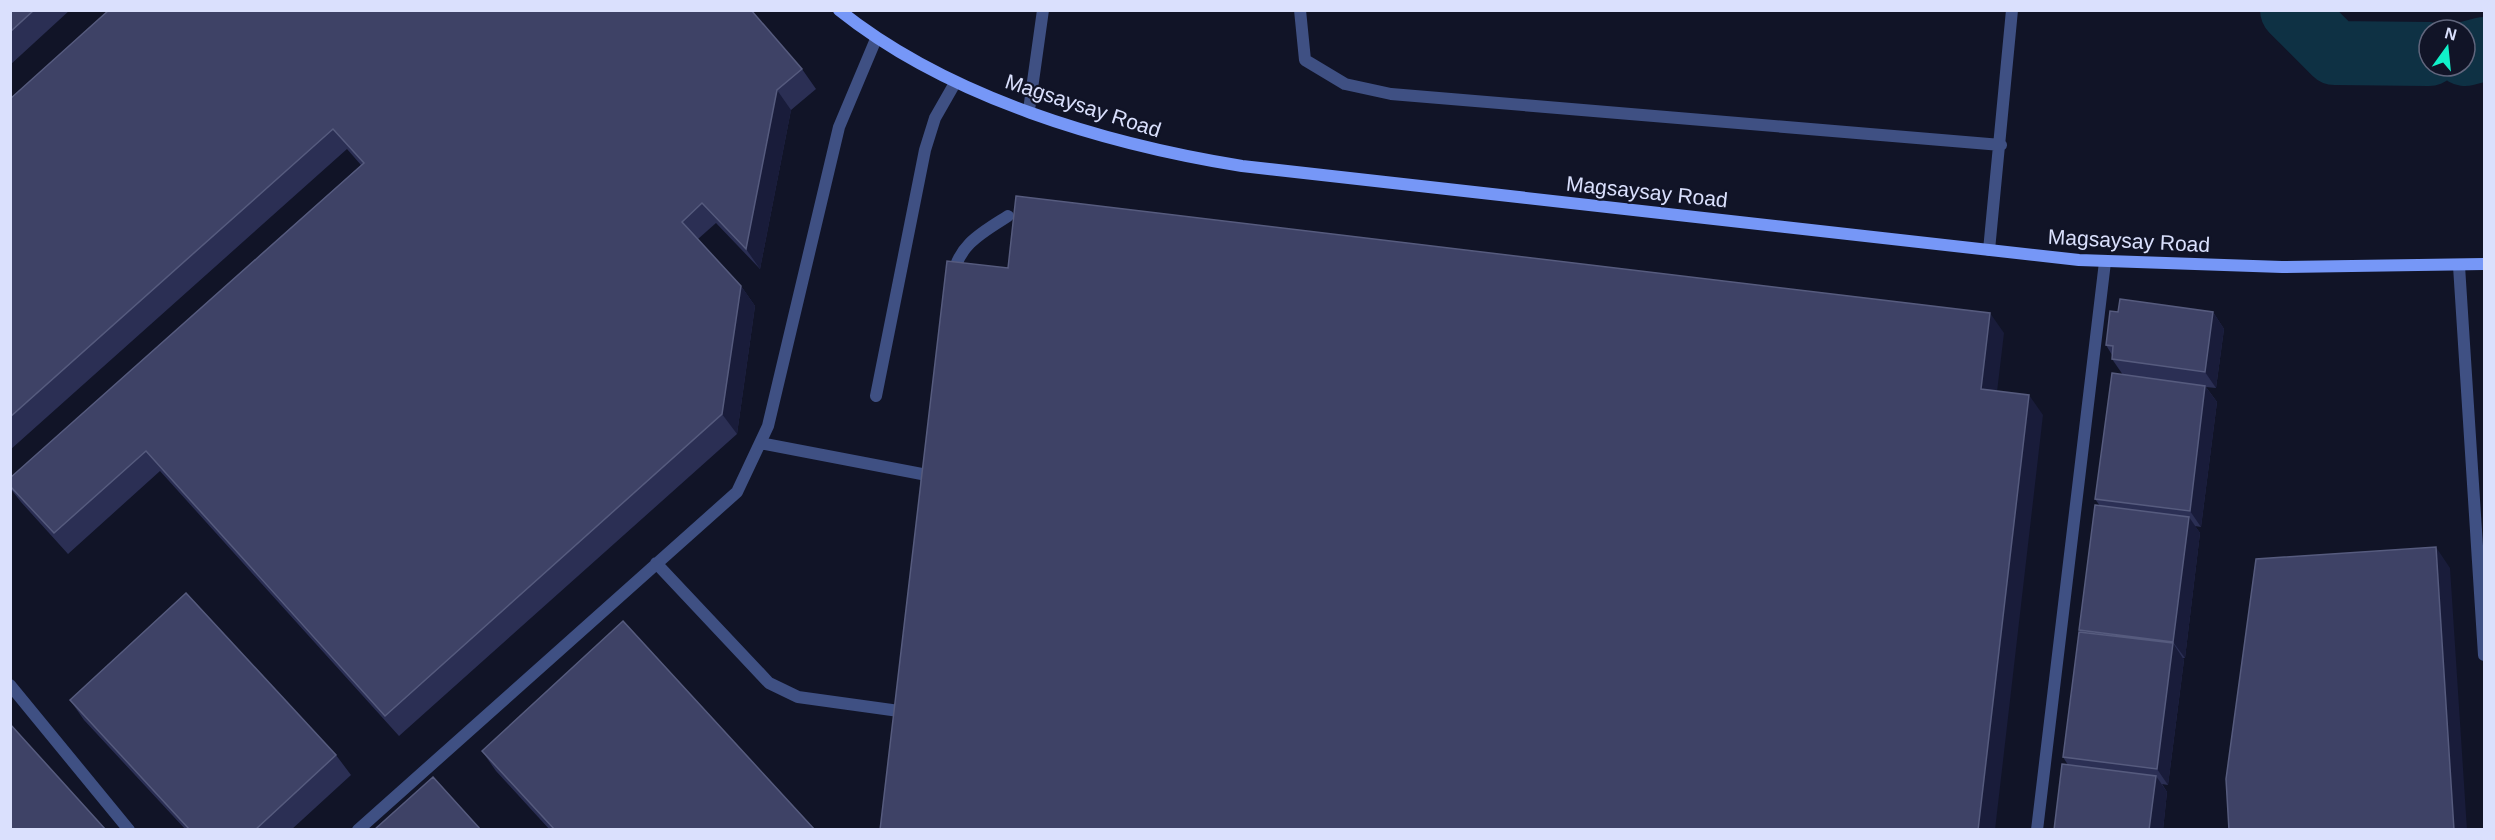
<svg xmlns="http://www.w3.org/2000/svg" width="2495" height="840" viewBox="0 0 2495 840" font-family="Arial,sans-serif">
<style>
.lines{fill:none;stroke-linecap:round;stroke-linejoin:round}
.river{stroke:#0e3144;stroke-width:64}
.lane{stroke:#3f5083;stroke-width:12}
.secondary{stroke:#7697f7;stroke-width:12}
.wall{fill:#2b2f54}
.shaded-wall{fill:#191c3a}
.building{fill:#3e4266;stroke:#565b7e;stroke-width:1.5}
.labels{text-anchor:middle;stroke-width:4.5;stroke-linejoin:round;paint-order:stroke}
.street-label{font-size:21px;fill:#dae0fd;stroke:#111427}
</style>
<rect width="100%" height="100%" fill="#111427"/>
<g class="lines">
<path class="river" d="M 2292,10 L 2335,53 L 2429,54
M 2465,54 L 2484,49"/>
<path class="lane" d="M 1300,10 L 1305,60 L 1345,84 L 1391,94 L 2001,145
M 1029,110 L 1043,10
M 1989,250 L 2012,10
M 2459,266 L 2484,655
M 953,278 C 957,245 983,232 1008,216
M 876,396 L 925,150 L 935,118 L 955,83
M 760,443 L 927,475 L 926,487
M 656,563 L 769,683 L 798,697 L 899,711
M 10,685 L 129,830
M 358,830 L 737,492 L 768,426 L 839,127 L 876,39
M 2037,830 L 2105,262"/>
<path class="secondary" d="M 839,10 C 949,98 1105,144 1242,166 L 2079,260 L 2282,267 L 2484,264"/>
</g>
<path class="wall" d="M 10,10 L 70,10 L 10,65 Z
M 802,69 L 816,89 L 791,110 L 760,269 L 716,223 L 698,239 L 741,286 L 755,306 L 737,434 L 399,736 L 160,471 L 68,554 L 21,502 L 10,488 L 10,478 L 361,165 L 347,149 L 10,450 L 10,99 Z
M 2118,312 L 2213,312 L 2224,329 L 2216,388 L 2206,387 L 2217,402 L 2201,527 L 2195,526 L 2200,533 L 2185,658 L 2183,658 L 2184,660 L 2168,785 L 2162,784 L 2167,792 L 2163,830 L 2054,830 L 2068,765 L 2063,757 L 2080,632 L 2079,630 L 2100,506 L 2095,499 L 2123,375 L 2112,359 L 2112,355 L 2106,345 Z
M 70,700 L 336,755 L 351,775 L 291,830 L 186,830 L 84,720 Z
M 482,751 L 815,830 L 550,830 L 496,771 Z"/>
<path class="shaded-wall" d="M 777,90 L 791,110 L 760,269 L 746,249 Z
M 741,286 L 755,306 L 737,434 L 722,414 Z
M 2213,312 L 2224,329 L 2216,388 L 2205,372 Z
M 1990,313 L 2004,333 L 1995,409 L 1981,389 Z
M 2205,386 L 2217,402 L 2201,527 L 2190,511 Z
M 2029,395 L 2043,415 L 1995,830 L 1978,830 Z
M 2189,517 L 2200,533 L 2185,658 L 2173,642 Z
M 2436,547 L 2450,568 L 2467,830 L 2454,830 Z
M 2173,643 L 2184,660 L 2168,785 L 2157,769 Z
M 2156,776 L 2167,792 L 2163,830 L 2149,830 Z"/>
<path class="building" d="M 10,10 L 34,10 L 10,32 Z
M 109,10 L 751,10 L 802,69 L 777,90 L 746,249 L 702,203 L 682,222 L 741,286 L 722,414 L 385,716 L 146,451 L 54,533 L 10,486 L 10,478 L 364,163 L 333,129 L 10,417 L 10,99 Z
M 1016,196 L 1990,313 L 1981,389 L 2029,395 L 1978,830 L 880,830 L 947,261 L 1008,268 Z
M 2120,299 L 2213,312 L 2205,372 L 2112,359 L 2113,346 L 2106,345 L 2110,311 L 2118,312 Z
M 2112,373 L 2205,386 L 2190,511 L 2095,499 Z
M 2095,505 L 2189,517 L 2173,642 L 2079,630 Z
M 2436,547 L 2454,830 L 2229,830 L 2226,779 L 2256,559 Z
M 186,593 L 336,755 L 255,830 L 190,830 L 70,700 Z
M 623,621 L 815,830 L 555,830 L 482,751 Z
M 2079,632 L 2173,643 L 2157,769 L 2063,757 Z
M 10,724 L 106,830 L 10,830 Z
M 2062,764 L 2156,776 L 2149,830 L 2054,830 Z
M 433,777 L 481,830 L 374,830 Z"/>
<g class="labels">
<g class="street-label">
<text transform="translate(1083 106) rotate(18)" y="7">Magsaysay Road</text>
<text transform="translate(1647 192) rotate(6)" y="7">Magsaysay Road</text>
<text transform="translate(2129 241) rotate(3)" y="7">Magsaysay Road</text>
</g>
</g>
<rect width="2495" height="840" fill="none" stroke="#dae0fd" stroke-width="24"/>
<g transform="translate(2447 48) rotate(15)"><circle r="28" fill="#111427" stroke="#61667d" stroke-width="1.5"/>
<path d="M0-4.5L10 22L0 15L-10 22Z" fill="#11f1c9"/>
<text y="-9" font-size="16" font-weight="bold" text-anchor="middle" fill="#dae0fd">N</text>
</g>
</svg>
